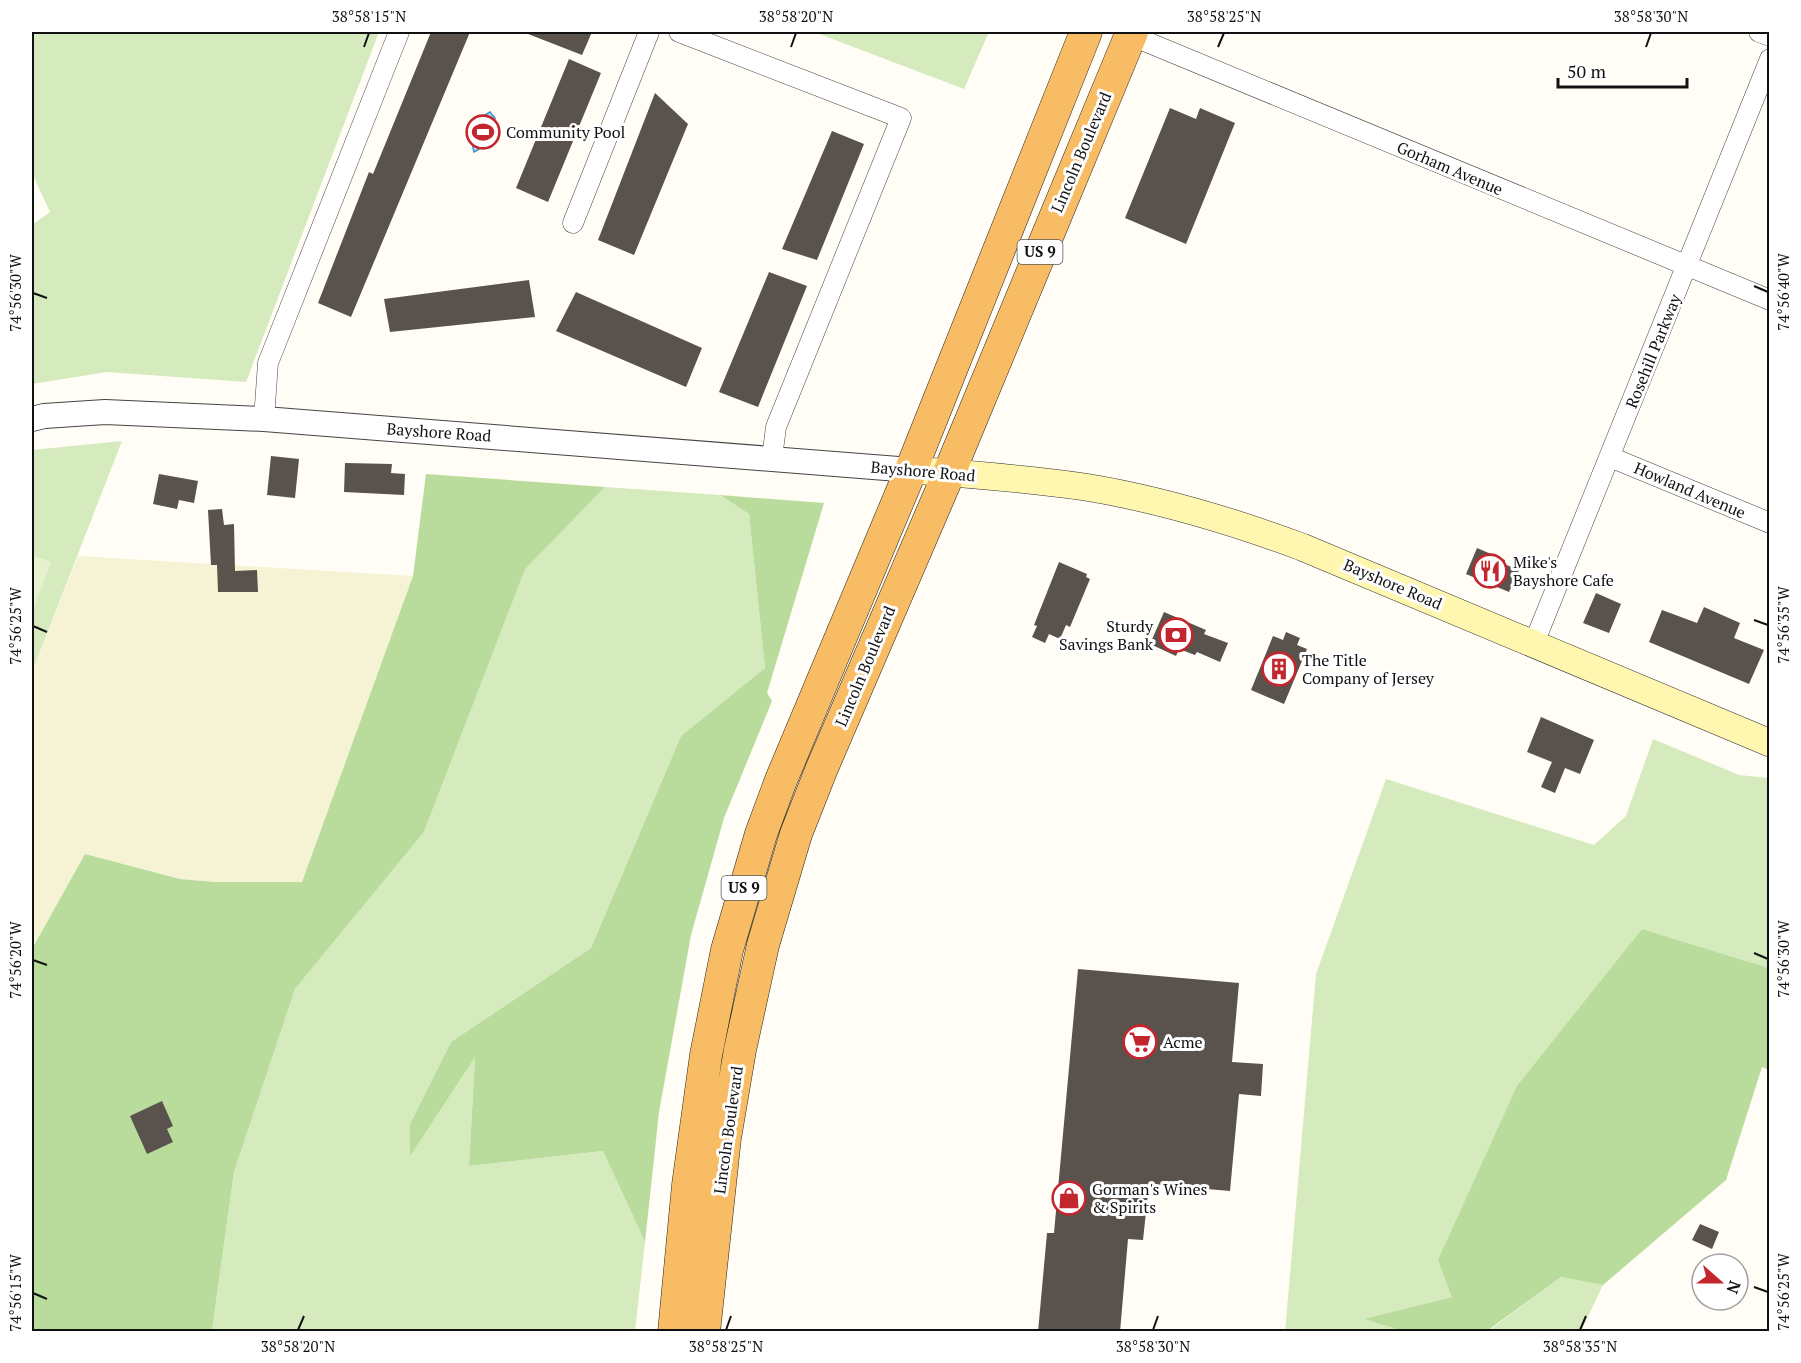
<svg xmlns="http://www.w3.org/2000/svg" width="1801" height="1363" viewBox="0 0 1801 1363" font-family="'PT Serif',serif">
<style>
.farmland{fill:#f6f3d4}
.green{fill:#d5ebbd}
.forest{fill:#b9dc9c}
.pitch{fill:#e6f2cf}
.water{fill:#b9e0f7;stroke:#3f96cf;stroke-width:1.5}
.building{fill:#5a524d}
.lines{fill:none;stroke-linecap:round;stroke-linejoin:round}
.minor-casing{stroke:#444;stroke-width:21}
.tertiary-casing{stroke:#444;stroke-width:26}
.secondary-casing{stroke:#333;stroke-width:28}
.trunk-casing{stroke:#222;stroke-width:33}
.minor{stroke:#fff;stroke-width:20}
.tertiary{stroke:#fff;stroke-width:24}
.secondary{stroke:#fff6b0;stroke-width:27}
.trunk{stroke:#f7bc64;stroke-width:32}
.ticks{fill:none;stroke:#111;stroke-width:2}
.labels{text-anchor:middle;stroke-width:6;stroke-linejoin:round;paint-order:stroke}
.shield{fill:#fff;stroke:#585858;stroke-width:1.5}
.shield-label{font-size:15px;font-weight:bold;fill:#111}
.poi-label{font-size:16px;fill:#111;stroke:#fff;text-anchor:start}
.street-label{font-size:16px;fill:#111;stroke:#fff}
.neatline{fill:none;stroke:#111;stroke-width:2}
.ticks-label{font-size:15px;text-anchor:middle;fill:#111}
</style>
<rect width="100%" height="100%" fill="#fffdf5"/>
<path class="farmland" d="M 78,556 L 413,576 L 302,882 L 214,882 L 180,879 L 85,854 L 32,949 L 32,672 Z"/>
<path class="green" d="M 32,32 L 379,32 L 246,382 L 107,372 L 32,384 L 32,225 L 50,212 L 32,173 Z
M 814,32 L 989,32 L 964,89 Z
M 122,441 L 32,672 L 32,450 Z
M 605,487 L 720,495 L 749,514 L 765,668 L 681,736 L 591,948 L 451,1042 L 410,1124 L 410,1155 L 475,1056 L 469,1166 L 603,1151 L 645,1242 L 635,1331 L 212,1332 L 234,1172 L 295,989 L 424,832 L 525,568 Z
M 1653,739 L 1739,775 L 1769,778 L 1769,968 L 1642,929 L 1452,1297 L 1365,1319 L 1403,1331 L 1285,1332 L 1316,974 L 1386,779 L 1594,845 L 1626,816 Z
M 1561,1277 L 1603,1285 L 1581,1331 L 1487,1332 Z"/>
<path class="forest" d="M 426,474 L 605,487 L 525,569 L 424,832 L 295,989 L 234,1172 L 212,1331 L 32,1332 L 32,949 L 85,854 L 180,879 L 214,882 L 302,882 L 413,576 Z
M 720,495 L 824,503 L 767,693 L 772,701 L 724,818 L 691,935 L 659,1112 L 645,1242 L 603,1151 L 469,1166 L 475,1057 L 410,1156 L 410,1124 L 451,1042 L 591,948 L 681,736 L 765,668 L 749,514 Z
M 1642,929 L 1769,968 L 1769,1070 L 1762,1067 L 1726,1180 L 1603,1285 L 1561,1277 L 1487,1331 L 1403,1331 L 1364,1319 L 1452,1297 L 1438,1260 L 1517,1086 Z"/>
<path class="pitch" d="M 32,555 L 51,562 L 32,613 Z"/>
<path class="water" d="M 490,112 L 495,118 C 493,135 490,144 474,152 C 469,136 474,120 490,112 Z"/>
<path class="building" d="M 431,32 L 470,32 L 351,317 L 318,303 L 369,172 L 373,174 Z
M 523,32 L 592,32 L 582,55 Z
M 569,59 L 601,73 L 548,202 L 516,188 Z
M 655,93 L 688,124 L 634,255 L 598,240 Z
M 1170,108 L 1196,119 L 1200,108 L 1235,123 L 1186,244 L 1125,218 Z
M 832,131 L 864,144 L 817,260 L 782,249 Z
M 769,272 L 807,286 L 758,407 L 719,392 Z
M 529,280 L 535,317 L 390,332 L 384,299 Z
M 576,292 L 702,348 L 686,387 L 556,331 Z
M 271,456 L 299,459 L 295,498 L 267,495 Z
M 345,463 L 392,464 L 391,473 L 405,474 L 404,495 L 344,492 Z
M 159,474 L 198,481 L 194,503 L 179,500 L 177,509 L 153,504 Z
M 222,509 L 224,525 L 234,524 L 235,571 L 257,570 L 258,592 L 218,592 L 217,565 L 211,565 L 208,510 Z
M 1477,548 L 1505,560 L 1504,564 L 1519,570 L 1509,592 L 1466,574 Z
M 1059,562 L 1087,574 L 1086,577 L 1090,579 L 1070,627 L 1066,625 L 1060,639 L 1049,634 L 1045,643 L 1032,637 L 1037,626 L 1034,625 Z
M 1596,593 L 1621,604 L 1609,633 L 1583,623 Z
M 1704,607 L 1740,623 L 1734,638 L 1764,650 L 1749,684 L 1649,642 L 1662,610 L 1697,623 Z
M 1164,612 L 1206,630 L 1204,634 L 1228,643 L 1220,662 L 1197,652 L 1195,655 L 1179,649 L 1176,656 L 1150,644 Z
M 1286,632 L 1300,638 L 1297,645 L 1307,649 L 1284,704 L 1251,690 L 1273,636 L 1283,640 Z
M 1541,717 L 1594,740 L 1580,774 L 1565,768 L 1555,793 L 1541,787 L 1552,762 L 1527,752 Z
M 1078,969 L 1239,983 L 1232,1062 L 1263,1064 L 1261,1096 L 1239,1094 L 1230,1191 L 1149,1184 L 1143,1240 L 1128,1239 L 1120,1332 L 1038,1332 L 1047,1233 L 1054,1233 Z
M 162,1101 L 173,1126 L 167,1129 L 173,1142 L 147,1154 L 130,1116 Z
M 1700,1224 L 1719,1232 L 1712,1249 L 1692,1240 Z"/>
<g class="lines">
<g class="minor-casing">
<path id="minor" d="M 679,32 L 901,118 L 776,427 L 772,458
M 1759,32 L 1770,36
M 1130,35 L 1770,300
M 573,223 L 649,32
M 264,419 L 268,363 L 399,32
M 1610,457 L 1770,523
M 1534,643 L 1770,59"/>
</g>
<g class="tertiary-casing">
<path id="tertiary" d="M 32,419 L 44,416 L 105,412 L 264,419 L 911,470"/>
</g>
<g class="secondary-casing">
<path id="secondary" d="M 911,470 C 969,474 1028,479 1085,487 C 1159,499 1232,521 1302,547 L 1770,743"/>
</g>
<g class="trunk-casing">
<path id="trunk" d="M 674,1332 L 688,1185 L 706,1055 L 727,950 L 761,834 L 781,780 L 911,470 L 1086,32
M 704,1332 L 725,1138 L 740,1050 L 763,945 L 796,834 L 822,768 L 949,473 L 1132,32"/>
</g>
<use href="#minor" class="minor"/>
<use href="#tertiary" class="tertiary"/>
<use href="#secondary" class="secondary"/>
<use href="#trunk" class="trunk"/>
</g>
<path class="ticks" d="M 364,47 L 369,33M 791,47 L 796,33M 1218,47 L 1224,33M 1646,47 L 1651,33M 1754,286 L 1768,292M 33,293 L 47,298M 1754,620 L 1768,625M 33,626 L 47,632M 1754,953 L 1768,959M 33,960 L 47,965M 1754,1287 L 1768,1292M 33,1293 L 47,1299M 298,1330 L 304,1316M 726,1330 L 731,1316M 1153,1330 L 1158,1316M 1580,1330 L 1586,1316"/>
<defs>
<g id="stadium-ring" transform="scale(1.725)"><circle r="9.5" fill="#fff" stroke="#c4262e" stroke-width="1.5"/><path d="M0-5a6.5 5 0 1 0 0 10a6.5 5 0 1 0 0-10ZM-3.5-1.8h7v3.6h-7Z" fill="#c4262e"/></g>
<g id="restaurant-ring" transform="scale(1.725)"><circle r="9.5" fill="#fff" stroke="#c4262e" stroke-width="1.5"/><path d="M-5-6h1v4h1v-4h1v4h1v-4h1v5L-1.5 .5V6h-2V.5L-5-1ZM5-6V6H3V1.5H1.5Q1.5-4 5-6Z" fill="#c4262e"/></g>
<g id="bank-ring" transform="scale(1.725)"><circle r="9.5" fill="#fff" stroke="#c4262e" stroke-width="1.5"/><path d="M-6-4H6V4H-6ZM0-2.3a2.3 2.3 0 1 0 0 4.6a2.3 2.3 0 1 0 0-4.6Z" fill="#c4262e"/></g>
<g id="building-ring" transform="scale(1.725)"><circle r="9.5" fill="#fff" stroke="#c4262e" stroke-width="1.5"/><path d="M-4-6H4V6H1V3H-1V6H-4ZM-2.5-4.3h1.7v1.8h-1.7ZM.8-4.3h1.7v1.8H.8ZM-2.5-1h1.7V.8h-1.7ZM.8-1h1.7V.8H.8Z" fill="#c4262e"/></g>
<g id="supermarket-ring" transform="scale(1.725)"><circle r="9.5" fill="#fff" stroke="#c4262e" stroke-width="1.5"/><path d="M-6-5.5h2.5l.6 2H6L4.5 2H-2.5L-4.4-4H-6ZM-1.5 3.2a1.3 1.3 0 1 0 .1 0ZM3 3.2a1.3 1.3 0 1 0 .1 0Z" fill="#c4262e"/></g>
<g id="shop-ring" transform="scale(1.725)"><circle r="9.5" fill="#fff" stroke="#c4262e" stroke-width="1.5"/><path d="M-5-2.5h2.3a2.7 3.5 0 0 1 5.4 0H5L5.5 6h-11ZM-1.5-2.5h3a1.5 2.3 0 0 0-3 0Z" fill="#c4262e"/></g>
</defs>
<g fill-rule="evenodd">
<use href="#stadium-ring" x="483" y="132"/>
<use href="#restaurant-ring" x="1490" y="571"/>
<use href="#bank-ring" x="1176" y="635"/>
<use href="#building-ring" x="1279" y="669"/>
<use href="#supermarket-ring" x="1140" y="1042"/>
<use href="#shop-ring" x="1069" y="1198"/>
</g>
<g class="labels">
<g class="shield">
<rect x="1017.5" y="240" width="45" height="24" rx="4.5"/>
<rect x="721.5" y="876" width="45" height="24" rx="4.5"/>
</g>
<g class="shield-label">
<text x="1040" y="257">US 9</text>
<text x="744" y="893">US 9</text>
</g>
<g class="poi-label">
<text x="506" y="138">Community Pool</text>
<text x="1513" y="568">Mike's<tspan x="1513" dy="18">Bayshore Cafe</tspan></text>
<text x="1153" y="632" text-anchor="end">Sturdy<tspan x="1153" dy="18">Savings Bank</tspan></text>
<text x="1302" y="666">The Title<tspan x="1302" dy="18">Company of Jersey</tspan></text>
<text x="1163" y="1048">Acme</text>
<text x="1092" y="1195">Gorman's Wines<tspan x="1092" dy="18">&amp; Spirits</tspan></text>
</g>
<g class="street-label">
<text transform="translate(1081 152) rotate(-67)" y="6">Lincoln Boulevard</text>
<text transform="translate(1450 168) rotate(23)" y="6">Gorham Avenue</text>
<text transform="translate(1653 351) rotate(-68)" y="6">Rosehill Parkway</text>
<text transform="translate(439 432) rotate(4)" y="6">Bayshore Road</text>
<text transform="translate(923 471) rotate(5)" y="6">Bayshore Road</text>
<text transform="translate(1690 490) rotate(23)" y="6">Howland Avenue</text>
<text transform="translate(1393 584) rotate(23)" y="6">Bayshore Road</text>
<text transform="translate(865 666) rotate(-67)" y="6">Lincoln Boulevard</text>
<text transform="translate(728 1130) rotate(-82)" y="6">Lincoln Boulevard</text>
</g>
</g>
<rect width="1801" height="1363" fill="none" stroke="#ffffff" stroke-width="66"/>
<g transform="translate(1720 1282) rotate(111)"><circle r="28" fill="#ffffff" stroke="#a0a0a0" stroke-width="1.5"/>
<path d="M0-4.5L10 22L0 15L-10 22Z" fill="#c4262e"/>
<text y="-9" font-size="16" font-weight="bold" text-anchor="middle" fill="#111111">N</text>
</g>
<path d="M1558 78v9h129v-9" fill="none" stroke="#111111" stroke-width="3"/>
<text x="1567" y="78" font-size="18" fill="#111111" stroke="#ffffff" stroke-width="4.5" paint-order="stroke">50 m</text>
<rect x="33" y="33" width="1735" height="1297" class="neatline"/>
<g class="ticks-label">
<text x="369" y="22">38°58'15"N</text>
<text x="796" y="22">38°58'20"N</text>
<text x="1224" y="22">38°58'25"N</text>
<text x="1651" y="22">38°58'30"N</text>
<text transform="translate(1784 292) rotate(-90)" y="5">74°56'40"W</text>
<text transform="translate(16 293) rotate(-90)" y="5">74°56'30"W</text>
<text transform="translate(1784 625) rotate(-90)" y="5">74°56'35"W</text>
<text transform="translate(16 626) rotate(-90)" y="5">74°56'25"W</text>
<text transform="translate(1784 959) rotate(-90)" y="5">74°56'30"W</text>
<text transform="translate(16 960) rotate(-90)" y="5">74°56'20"W</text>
<text transform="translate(1784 1292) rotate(-90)" y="5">74°56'25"W</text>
<text transform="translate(16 1293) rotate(-90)" y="5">74°56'15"W</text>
<text x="298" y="1352">38°58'20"N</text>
<text x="726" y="1352">38°58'25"N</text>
<text x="1153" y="1352">38°58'30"N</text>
<text x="1580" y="1352">38°58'35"N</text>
</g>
</svg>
